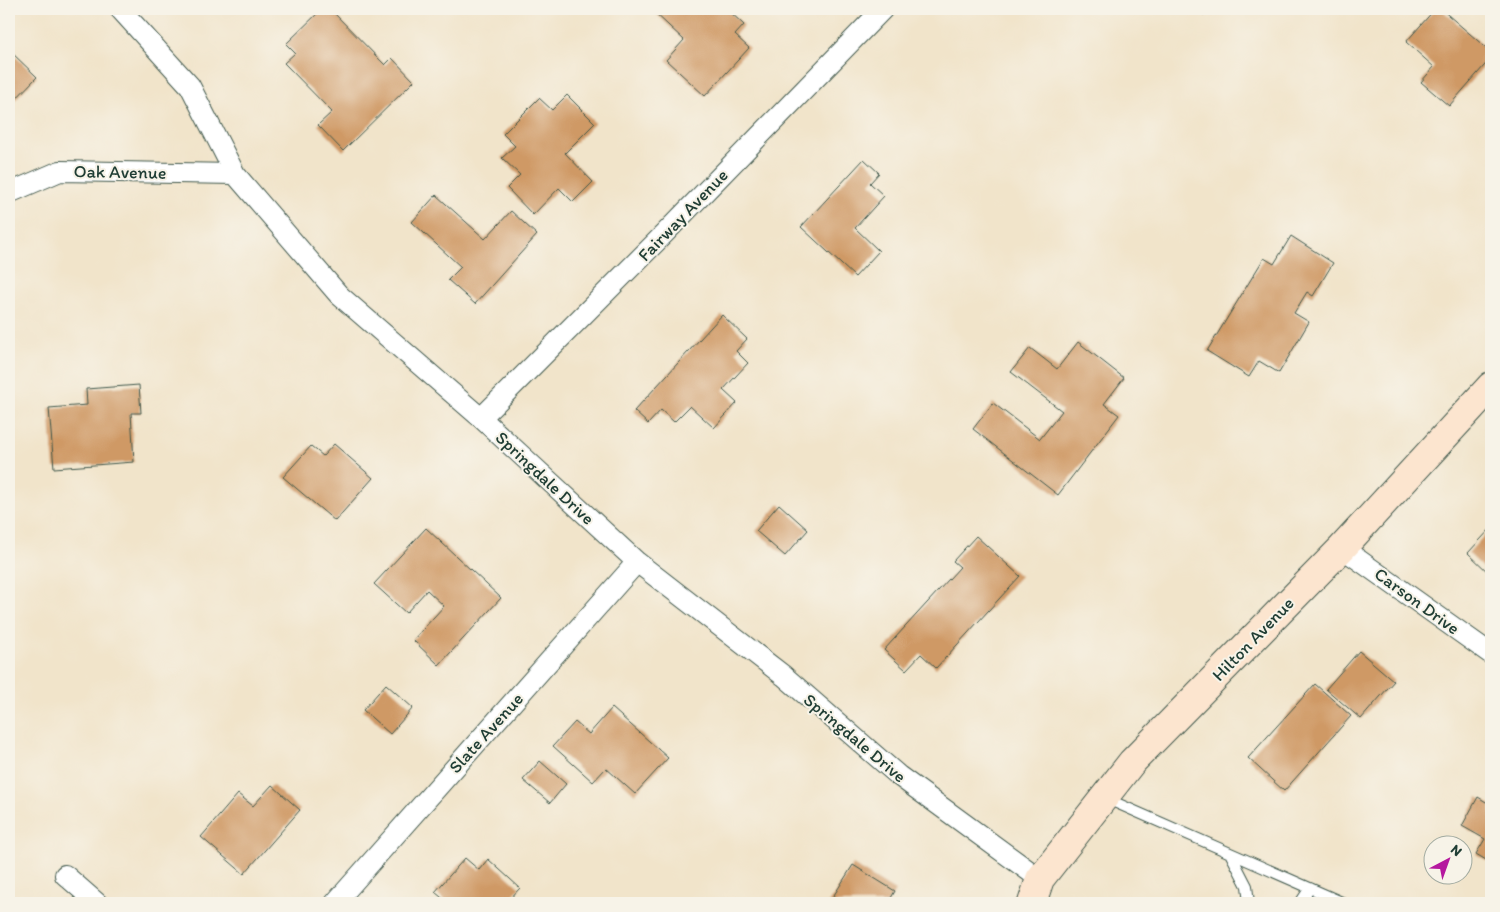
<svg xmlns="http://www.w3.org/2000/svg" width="1500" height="912" viewBox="0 0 1500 912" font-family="Itim,sans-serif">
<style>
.building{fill:#cf9965}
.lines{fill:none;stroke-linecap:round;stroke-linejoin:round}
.lane-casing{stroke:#3e564a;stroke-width:12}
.street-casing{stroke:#3e564a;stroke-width:22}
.secondary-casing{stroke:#3e564a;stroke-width:30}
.lane{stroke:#fff;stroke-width:10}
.street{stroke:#fff;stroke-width:20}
.secondary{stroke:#fce5cf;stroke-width:28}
.labels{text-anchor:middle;stroke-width:4;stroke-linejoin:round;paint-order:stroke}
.street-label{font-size:18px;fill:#1f3d34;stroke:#f7f3e8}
</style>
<rect width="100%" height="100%" fill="#f7f3e8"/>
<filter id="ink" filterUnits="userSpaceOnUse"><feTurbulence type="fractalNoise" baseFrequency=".02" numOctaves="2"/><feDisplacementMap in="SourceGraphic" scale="10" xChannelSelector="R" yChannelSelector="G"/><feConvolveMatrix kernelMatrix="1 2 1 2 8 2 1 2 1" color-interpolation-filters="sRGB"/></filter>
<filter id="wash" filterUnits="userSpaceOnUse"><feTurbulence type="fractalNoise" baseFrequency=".0096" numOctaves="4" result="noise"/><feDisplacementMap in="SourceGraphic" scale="20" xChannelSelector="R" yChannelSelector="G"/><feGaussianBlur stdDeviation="1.12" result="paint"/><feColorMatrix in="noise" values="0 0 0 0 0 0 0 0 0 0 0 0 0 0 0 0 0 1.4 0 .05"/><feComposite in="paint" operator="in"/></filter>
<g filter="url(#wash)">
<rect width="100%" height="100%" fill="#f1e4ca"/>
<g id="blocks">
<path class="building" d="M 322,9 L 330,9 L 385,65 L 392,58 L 414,81 L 343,151 L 318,125 L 332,112 L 284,63 L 295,53 L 286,44 Z
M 655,9 L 727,9 L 744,25 L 735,35 L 749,48 L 705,96 L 666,60 L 684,40 L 653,11 Z
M 1195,9 L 1209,9 L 1204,15 Z
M 1435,9 L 1441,9 L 1491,52 L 1491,58 L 1449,106 L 1421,82 L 1434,67 L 1406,42 Z
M 9,50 L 37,77 L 9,106 Z
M 567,95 L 595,123 L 565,153 L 593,182 L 573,202 L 559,188 L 533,215 L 507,188 L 520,175 L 502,158 L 515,146 L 503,134 L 539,98 L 552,110 Z
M 864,159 L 879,173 L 870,183 L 884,196 L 855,228 L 879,251 L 855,277 L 801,227 Z
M 436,195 L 485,239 L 511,211 L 537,235 L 475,304 L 448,280 L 461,267 L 412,222 Z
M 1291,236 L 1333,263 L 1313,296 L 1307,292 L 1294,313 L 1309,322 L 1279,373 L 1259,361 L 1249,377 L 1207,351 L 1264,258 L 1274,264 Z
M 722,315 L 747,339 L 736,351 L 748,363 L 723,390 L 737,403 L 714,428 L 690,406 L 674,422 L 661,410 L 648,424 L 634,411 Z
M 1078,342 L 1124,378 L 1104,404 L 1119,415 L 1058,495 L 973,429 L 993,403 L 1040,439 L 1062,411 L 1011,372 L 1030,348 L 1057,369 Z
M 139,385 L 141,413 L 131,413 L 134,462 L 54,468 L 49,408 L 87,405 L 86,389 Z
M 334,444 L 373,478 L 335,521 L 283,477 L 311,446 L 323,456 Z
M 779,504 L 808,530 L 785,556 L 756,531 Z
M 426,528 L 501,598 L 439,665 L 413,640 L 444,606 L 427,590 L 406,613 L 374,584 Z
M 1491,528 L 1491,575 L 1468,553 Z
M 976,536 L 1020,576 L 936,668 L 921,654 L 906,670 L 884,650 L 960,567 L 953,561 Z
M 1359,651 L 1394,681 L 1361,719 L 1326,689 Z
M 386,684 L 413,708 L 390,734 L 363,710 Z
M 1315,684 L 1351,716 L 1284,791 L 1248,758 Z
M 612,708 L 668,758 L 635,794 L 606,768 L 593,782 L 553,746 L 575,722 L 589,734 Z
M 540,761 L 566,784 L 550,803 L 523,780 Z
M 272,785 L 300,810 L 244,874 L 201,837 L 238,794 L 253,806 Z
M 1478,797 L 1491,805 L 1491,863 L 1476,854 L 1485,839 L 1462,826 Z
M 465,858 L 479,870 L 488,859 L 520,888 L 506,903 L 448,903 L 435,892 Z
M 853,865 L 895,891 L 888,903 L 829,903 Z"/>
</g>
</g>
<g filter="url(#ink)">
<use href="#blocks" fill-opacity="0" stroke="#3e564a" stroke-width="1"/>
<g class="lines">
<g class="lane-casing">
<path id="lane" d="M 1105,798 L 1344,903
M 1230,853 L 1247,886 L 1249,903
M 1300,903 L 1310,888"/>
</g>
<g class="street-casing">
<path id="street" d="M 120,9 L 190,86 L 235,174 L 339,295 L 481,418 L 637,562 L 784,676 L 899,776 L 1040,879
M 9,193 L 60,171 L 235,174
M 481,418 L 665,233 L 883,9
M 1342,548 L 1491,654
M 65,875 L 97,903
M 335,903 L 637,562"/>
</g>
<g class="secondary-casing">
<path id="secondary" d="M 1032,903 L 1040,879 L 1132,762 L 1342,548 L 1491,386"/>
</g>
<use href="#lane" class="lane"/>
<use href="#street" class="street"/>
<use href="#secondary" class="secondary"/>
</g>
</g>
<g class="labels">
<g class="street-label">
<text transform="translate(120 172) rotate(1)" y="6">Oak Avenue</text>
<text transform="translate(683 215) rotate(-46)" y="6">Fairway Avenue</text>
<text transform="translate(545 478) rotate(43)" y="6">Springdale Drive</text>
<text transform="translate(1417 601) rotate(36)" y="6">Carson Drive</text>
<text transform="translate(1253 639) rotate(-46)" y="6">Hilton Avenue</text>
<text transform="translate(486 733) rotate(-48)" y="6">Slate Avenue</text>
<text transform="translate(855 738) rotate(40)" y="6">Springdale Drive</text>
</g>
</g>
<rect width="1500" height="912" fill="none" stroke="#f7f3e8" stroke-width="30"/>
<g transform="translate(1448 860) rotate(41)"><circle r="24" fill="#f7f3e8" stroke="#a1aaa0"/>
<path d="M0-4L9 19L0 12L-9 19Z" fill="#b5179e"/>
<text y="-8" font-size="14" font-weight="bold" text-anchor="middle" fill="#1f3d34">N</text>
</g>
</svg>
